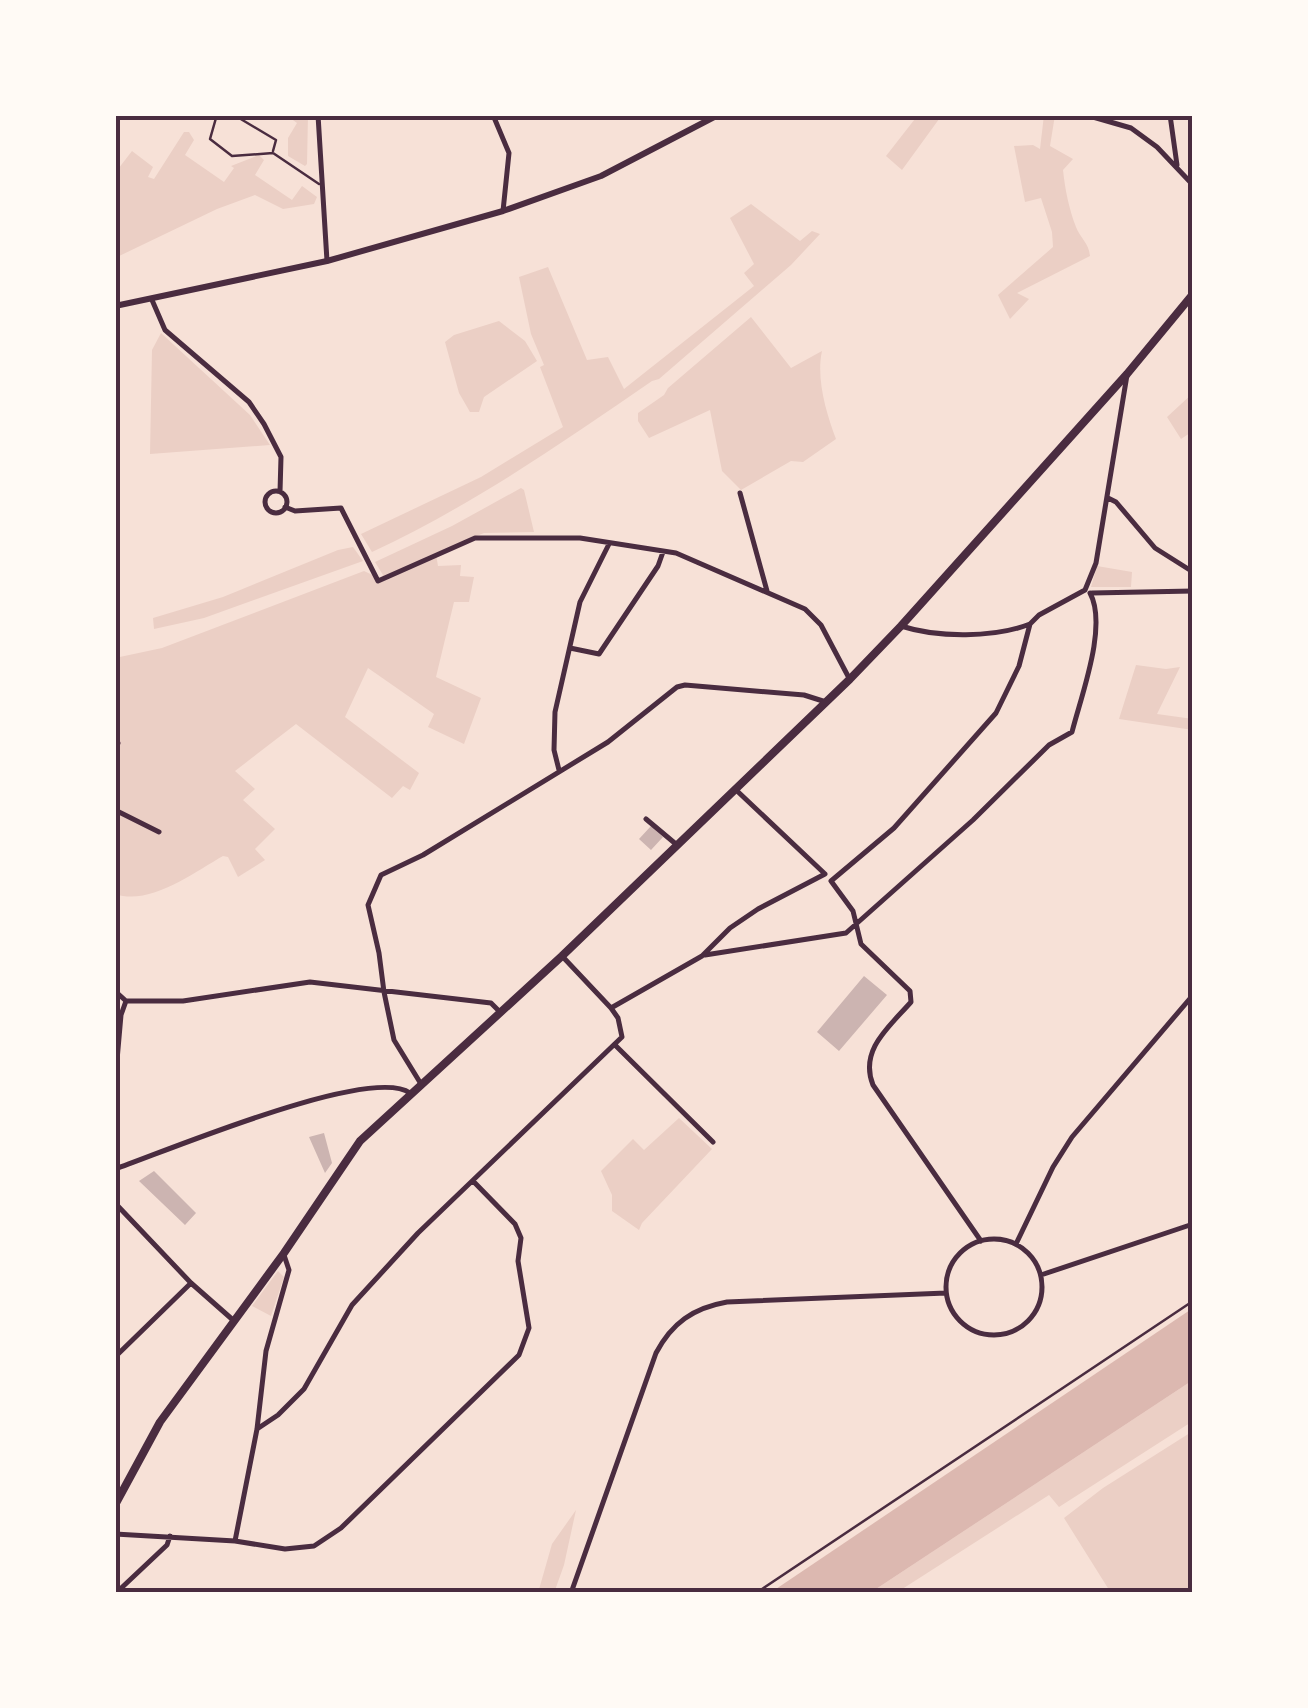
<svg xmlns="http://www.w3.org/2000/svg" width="1308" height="1708" viewBox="0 0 1308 1708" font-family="'Public Sans',sans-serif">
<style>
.green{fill:#ebcfc5}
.water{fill:#dcb8b0}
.building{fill:#ccb4b1}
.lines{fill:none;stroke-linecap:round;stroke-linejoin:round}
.path{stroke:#4a2c40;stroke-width:2.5}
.service{stroke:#4a2c40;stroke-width:2.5}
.minor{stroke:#4a2c40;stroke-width:5}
.tertiary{stroke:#4a2c40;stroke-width:6}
.secondary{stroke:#4a2c40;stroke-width:8}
.neatline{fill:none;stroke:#4a2c40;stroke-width:4}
</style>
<rect width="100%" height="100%" fill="#f7e1d7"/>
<path class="green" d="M 286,115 L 308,115 L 307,164 L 305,166 L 288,156 L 288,138 L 297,123 Z
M 918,115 L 942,115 L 902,170 L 886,156 Z
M 1044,115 L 1055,115 L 1050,146 L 1073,159 L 1063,170 C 1065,189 1069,209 1076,227 C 1080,238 1089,243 1090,256 L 1017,293 L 1029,299 L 1010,319 L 998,295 L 1053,247 L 1052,232 L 1041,198 L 1025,202 L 1014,146 L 1033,145 L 1040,149 Z
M 184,132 L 189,132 L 194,140 L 185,155 L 224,182 L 234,168 L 231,166 L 259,155 L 264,160 L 255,175 L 292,200 L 302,186 L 317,197 L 314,204 L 283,209 L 255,195 L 217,209 L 115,258 L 115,173 L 132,151 L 153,167 L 148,177 L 154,179 Z
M 751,204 L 800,241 L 812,231 L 820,234 L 791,265 L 659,379 L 652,381 C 562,443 471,506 372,552 L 361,534 L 481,477 L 563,427 L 540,367 L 544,365 L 531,334 L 519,277 L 548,267 L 587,360 L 608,357 L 624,389 L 754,286 L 744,273 L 754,264 L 730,218 Z
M 751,317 L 791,368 L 822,351 C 816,378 826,413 836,439 L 803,462 L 791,461 L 741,490 L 722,471 L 710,410 L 649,438 L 638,421 L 638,413 L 664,395 L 668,388 Z
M 499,321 L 525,341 L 537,361 L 484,397 L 479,412 L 470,412 L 459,393 L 445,342 L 454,335 Z
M 161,333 L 250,415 L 270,445 L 150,454 L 152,350 Z
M 1193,393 L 1193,431 L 1181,439 L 1167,417 Z
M 521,488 L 524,490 L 534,532 L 484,533 L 421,559 L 436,554 L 438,566 L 461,565 L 460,576 L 474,577 L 469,602 L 454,602 L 436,677 L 481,698 L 464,744 L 428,727 L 434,714 L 368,668 L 345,717 L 419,773 L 410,790 L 403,786 L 392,798 L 296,724 L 235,771 L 255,789 L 243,800 L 275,829 L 255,849 L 265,860 L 238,877 L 228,857 L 223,856 C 193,873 150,906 115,894 L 115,658 L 162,648 L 364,571 L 381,579 L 383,575 L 375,562 L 452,526 Z
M 353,547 L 363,561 L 204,618 L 154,629 L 153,618 L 223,597 L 338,550 Z
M 1097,566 L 1132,572 L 1131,587 L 1091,587 Z
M 1136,665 L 1166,669 L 1180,667 L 1157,714 L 1193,719 L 1193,730 L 1119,719 Z
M 679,1118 L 712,1149 L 642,1223 L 639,1230 L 612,1211 L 612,1195 L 601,1171 L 633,1139 L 644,1150 Z
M 278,1271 L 284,1277 L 271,1316 L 252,1306 Z
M 1193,1380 L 1193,1421 L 1059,1507 L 1049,1495 L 896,1593 L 870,1593 Z
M 1193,1431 L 1193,1593 L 1111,1593 L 1064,1518 L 1103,1488 Z
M 576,1510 L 564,1565 L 554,1593 L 538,1593 L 552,1544 Z"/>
<path class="water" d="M 1193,1308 L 1193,1380 L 870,1593 L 770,1593 Z"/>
<path class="building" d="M 651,826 L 663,837 L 651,850 L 639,839 Z
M 864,976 L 887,995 L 839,1051 L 817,1032 Z
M 324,1133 L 332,1163 L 325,1173 L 309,1137 Z
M 154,1171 L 196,1213 L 185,1225 L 139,1181 Z"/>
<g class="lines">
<path class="path" d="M 756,1593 L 1193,1301"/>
<path class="service" d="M 222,115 L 216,118 L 210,139 L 232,156 L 273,153 L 319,184
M 234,115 L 276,140 L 273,151"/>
<path class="minor" d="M 318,115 L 327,261
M 493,115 L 509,153 L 503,211
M 1086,115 L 1131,128 L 1157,147 L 1193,185
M 1170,115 L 1177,165
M 152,300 L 165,330 L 249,402 L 264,424 L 281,457 L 280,492
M265 502a11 11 0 1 1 22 0a11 11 0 1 1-22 0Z
M 740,493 L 767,591
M 1108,498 L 1116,502 L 1155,548 L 1193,572
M 285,507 L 295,511 L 341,508 L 378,581 L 475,538 L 580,538 L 676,553 L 805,609 L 821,625 L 849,678
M 1092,593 L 1193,591
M 901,626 C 938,638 994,638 1030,624
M 570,648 L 599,654 L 658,566 L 663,552
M 115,739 L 118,743 L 115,751
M 559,770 L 554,750 L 555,712 L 580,602 L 609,544
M 735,789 L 824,873
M 115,810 L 159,832
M 646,819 L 677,845
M 831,881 L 894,828 L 996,713 L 1019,666 L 1030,624 L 1039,615 L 1085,590 L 1096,563 L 1127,375
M 831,881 L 853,911 L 861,944 L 910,991 L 911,1002 C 889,1027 859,1050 873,1085 L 981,1241
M 705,955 L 846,933 L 973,820 L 1049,745 L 1072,732 C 1081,696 1108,626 1090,593
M 562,956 L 611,1008
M 115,991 L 126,1001 L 183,1001 L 310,982 L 491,1003 L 501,1013
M 615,1045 L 713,1142
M 115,1083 L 121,1015 L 126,1001
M 421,1084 L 394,1040 L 384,992 L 379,953 L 368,905 L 381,875 L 423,855 L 608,742 L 677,687 L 685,685 L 804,695 L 826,702
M 115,1169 C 167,1151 370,1065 410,1093
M 115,1203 L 191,1283 L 233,1320
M946 1287a48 48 0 1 1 96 0a48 48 0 1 1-96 0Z
M 1016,1244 L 1053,1167 L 1072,1137 L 1193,995
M 1041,1275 L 1193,1224
M 115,1357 L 191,1283
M 257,1429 L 278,1415 L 304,1389 L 352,1305 L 418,1233 L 622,1037 L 618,1018 L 611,1008 L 702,956 L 730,928 L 758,909 L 825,874
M 115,1534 L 235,1541 L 285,1549 L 314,1546 L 341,1528 L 519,1355 L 529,1328 L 518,1261 L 521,1238 L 515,1224 L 473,1181
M 235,1541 L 257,1429 L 266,1351 L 289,1270 L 284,1255
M 116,1593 L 167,1545 L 170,1536
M 571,1593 L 656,1353 C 672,1323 693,1308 727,1302 L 946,1293"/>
<path class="tertiary" d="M 115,306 L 327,261 L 503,211 L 601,176 L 718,115"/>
<path class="secondary" d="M 115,1505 L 160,1422 L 284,1253 L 360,1141 L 562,956 L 850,679 L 901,626 L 1127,374 L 1193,294"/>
</g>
<rect width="1308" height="1708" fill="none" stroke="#fffaf5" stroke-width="235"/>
<rect x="118" y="118" width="1072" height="1472" class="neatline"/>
</svg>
